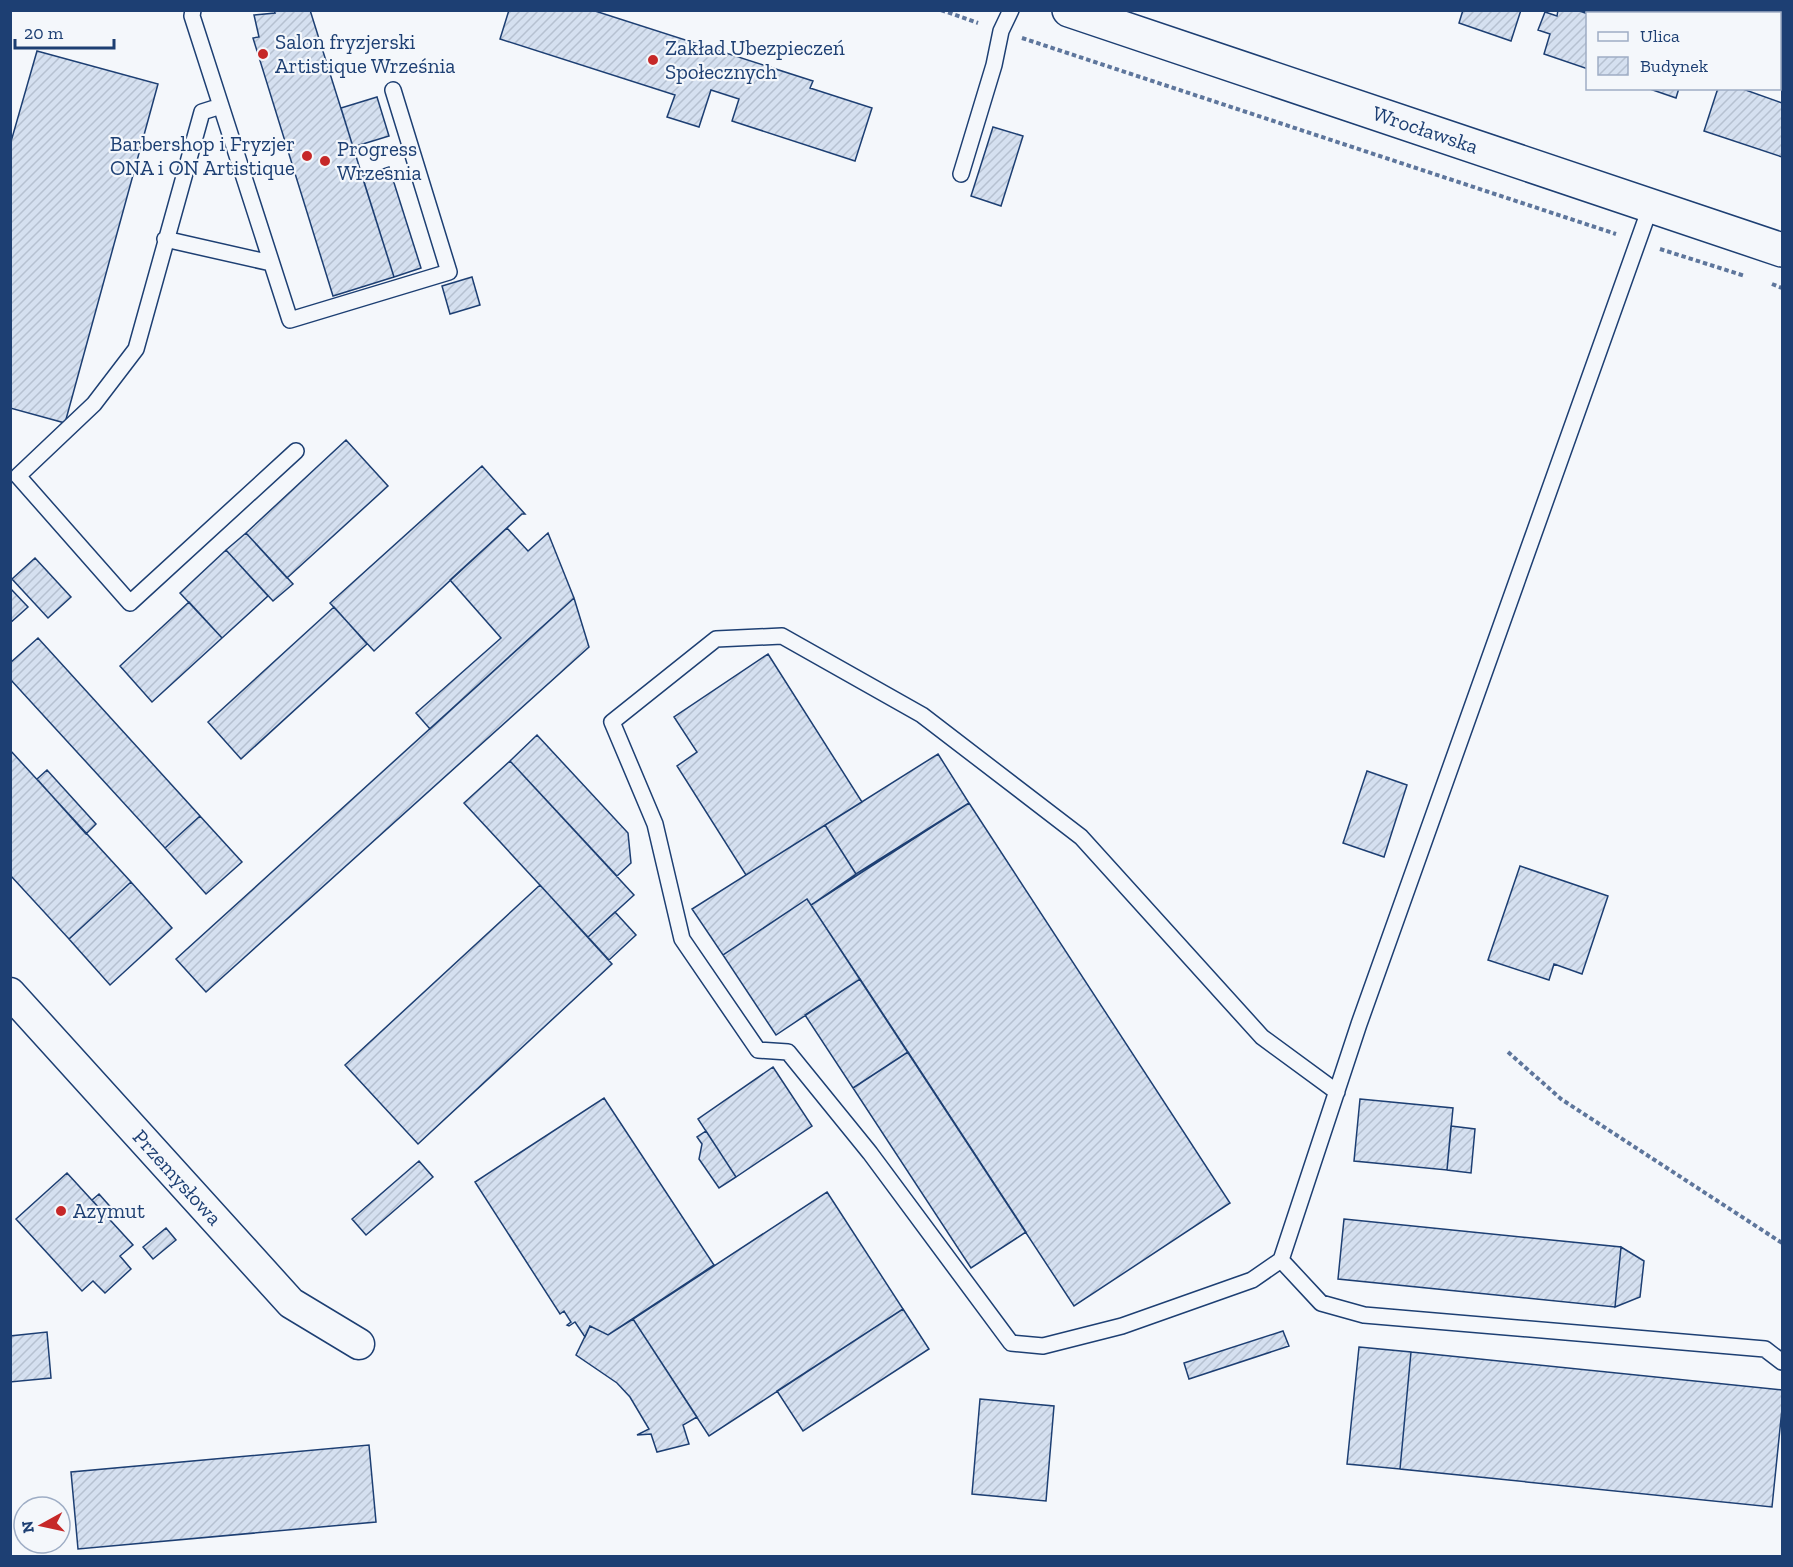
<svg xmlns="http://www.w3.org/2000/svg" width="1793" height="1567" viewBox="0 0 1793 1567" font-family="'Zilla Slab',serif">
<style>
.building{fill:url(#building-hatch);stroke:#1d3f73;stroke-width:1.5}
.lines{fill:none;stroke-linecap:round;stroke-linejoin:round}
.lane-casing{stroke:#1d3f73;stroke-width:18}
.street-casing{stroke:#1d3f73;stroke-width:33}
.secondary-casing{stroke:#1d3f73;stroke-width:36}
.path{stroke:#5e769c;stroke-width:4;stroke-dasharray:4.5 3;stroke-linecap:butt}
.lane{stroke:#f4f7fb;stroke-width:15}
.street{stroke:#f4f7fb;stroke-width:30}
.secondary{stroke:#f4f7fb;stroke-width:33}
.poi-dot{fill:#c62828;stroke:#f4f7fb;stroke-width:2}
.labels{text-anchor:middle;stroke-width:4.5;stroke-linejoin:round;paint-order:stroke}
.poi-label{font-size:21px;fill:#1d3f73;stroke:#f4f7fb;text-anchor:start}
.street-label{font-size:21px;fill:#1d3f73;stroke:#f4f7fb}
</style>
<defs>
<pattern id="building-hatch" width="6" height="6" patternUnits="userSpaceOnUse" patternTransform="scale(1.5)"><rect width="6" height="6" fill="#d5e0f0"/><path d="M-1 1l2-2M0 6l6-6M5 7l2-2" fill="none" stroke="#b6c1d1"/></pattern>
</defs>
<rect width="100%" height="100%" fill="#f4f7fb"/>
<path class="building" d="M 274,10 L 310,10 L 394,277 L 333,296 L 253,38 L 259,37 L 254,15 L 275,13 Z
M 509,10 L 592,10 L 813,81 L 810,88 L 872,108 L 855,161 L 732,121 L 739,99 L 711,90 L 699,127 L 667,117 L 675,95 L 500,39 Z
M 1463,10 L 1521,10 L 1511,41 L 1459,23 Z
M 1558,10 L 1577,10 L 1588,14 L 1588,69 L 1544,54 L 1550,34 L 1538,30 L 1545,12 L 1557,16 Z
M 37,51 L 158,84 L 65,423 L 10,408 L 10,145 Z
M 1647,88 L 1679,88 L 1676,98 Z
M 1718,88 L 1740,88 L 1782,103 L 1782,157 L 1704,131 Z
M 377,97 L 389,136 L 353,147 L 341,108 Z
M 993,127 L 1023,136 L 1001,206 L 971,196 Z
M 389,167 L 421,268 L 394,277 L 362,176 Z
M 472,277 L 480,305 L 450,314 L 442,286 Z
M 346,440 L 388,486 L 287,578 L 246,533 Z
M 482,466 L 525,514 L 522,514 L 374,651 L 330,603 Z
M 507,528 L 528,551 L 548,533 L 574,598 L 430,729 L 416,713 L 501,638 L 450,580 Z
M 246,533 L 293,584 L 273,601 L 226,550 Z
M 226,550 L 268,596 L 222,638 L 180,593 Z
M 35,558 L 71,597 L 48,618 L 12,579 Z
M 10,588 L 28,607 L 10,623 Z
M 574,598 L 589,647 L 206,992 L 176,959 Z
M 189,602 L 222,638 L 152,702 L 120,666 Z
M 334,607 L 367,644 L 241,759 L 208,722 Z
M 38,638 L 200,816 L 165,848 L 10,679 L 10,663 Z
M 768,654 L 862,802 L 746,875 L 677,766 L 697,752 L 674,717 Z
M 537,735 L 628,833 L 631,863 L 617,876 L 510,761 Z
M 10,750 L 131,882 L 69,939 L 10,875 Z
M 938,754 L 969,803 L 856,874 L 825,825 Z
M 510,761 L 634,895 L 588,937 L 464,803 Z
M 47,770 L 96,824 L 86,834 L 37,779 Z
M 1367,771 L 1407,785 L 1384,857 L 1343,843 Z
M 969,803 L 1230,1203 L 1074,1306 L 811,905 Z
M 200,816 L 242,862 L 206,894 L 165,848 Z
M 825,825 L 856,874 L 811,905 L 807,899 L 723,955 L 692,909 Z
M 1520,866 L 1608,896 L 1582,974 L 1554,964 L 1549,980 L 1488,960 Z
M 131,882 L 172,928 L 110,985 L 69,939 Z
M 540,885 L 612,964 L 418,1144 L 345,1065 Z
M 807,899 L 860,979 L 776,1035 L 723,955 Z
M 615,912 L 636,935 L 609,960 L 588,937 Z
M 860,979 L 908,1052 L 853,1088 L 805,1015 Z
M 908,1052 L 1026,1232 L 971,1268 L 853,1088 Z
M 773,1067 L 812,1126 L 736,1177 L 698,1119 Z
M 604,1098 L 714,1265 L 608,1335 L 590,1326 L 585,1337 L 575,1322 L 569,1326 L 567,1325 L 571,1322 L 564,1311 L 560,1314 L 475,1182 Z
M 1360,1099 L 1453,1108 L 1447,1170 L 1354,1161 Z
M 1451,1126 L 1475,1129 L 1471,1173 L 1447,1170 Z
M 706,1131 L 736,1177 L 719,1188 L 699,1159 L 702,1144 L 697,1137 Z
M 419,1161 L 433,1177 L 366,1235 L 352,1219 Z
M 67,1173 L 133,1245 L 120,1256 L 131,1269 L 105,1293 L 93,1281 L 82,1291 L 16,1219 Z
M 827,1192 L 903,1309 L 709,1436 L 633,1319 Z
M 99,1194 L 115,1212 L 108,1218 L 92,1200 Z
M 1344,1219 L 1621,1247 L 1615,1307 L 1338,1279 Z
M 166,1228 L 176,1240 L 153,1259 L 143,1247 Z
M 1621,1247 L 1644,1261 L 1640,1297 L 1615,1307 Z
M 903,1309 L 929,1349 L 803,1431 L 777,1391 Z
M 633,1319 L 697,1417 L 683,1425 L 689,1444 L 657,1452 L 651,1434 L 637,1435 L 649,1429 L 630,1397 L 617,1383 L 576,1355 L 590,1326 L 608,1335 Z
M 1283,1331 L 1289,1346 L 1189,1379 L 1184,1363 Z
M 47,1332 L 51,1378 L 10,1382 L 10,1336 Z
M 1359,1347 L 1411,1352 L 1400,1469 L 1347,1464 Z
M 1411,1352 L 1782,1390 L 1782,1409 L 1772,1507 L 1400,1469 Z
M 980,1399 L 1054,1406 L 1046,1501 L 972,1494 Z
M 369,1445 L 376,1522 L 78,1549 L 71,1472 Z"/>
<g class="lines">
<g class="lane-casing">
<path id="lane" d="M 193,10 L 192,16 L 290,320 L 449,272 L 393,90
M 221,106 L 202,112 L 136,349 L 94,404 L 18,476 L 130,603 L 296,451
M 961,174 L 994,65 L 1001,31 L 1011,10
M 165,239 L 271,263
M 1337,1092 L 1262,1037 L 1081,837 L 922,715 L 782,636 L 716,639 L 612,722 L 655,824 L 682,939 L 758,1050 L 788,1052 L 870,1153 L 1011,1343 L 1043,1346 L 1122,1326 L 1252,1280 L 1281,1260 L 1359,1024 L 1651,205
M 1281,1260 L 1321,1303 L 1364,1315 L 1765,1349 L 1782,1362"/>
</g>
<g class="street-casing">
<g id="street">
<path id="s1" d="M 10,993 L 291,1303 L 359,1344"/>
</g>
</g>
<g class="secondary-casing">
<g id="secondary">
<path id="s2" d="M 1069,10 L 1782,250"/>
</g>
</g>
<path class="path" d="M 941,10 L 978,23
M 1022,38 L 1616,234
M 1660,249 L 1745,276
M 1772,284 L 1782,288
M 1508,1052 L 1561,1099 L 1782,1243"/>
<use href="#lane" class="lane"/>
<use href="#street" class="street"/>
<use href="#secondary" class="secondary"/>
</g>
<g class="poi-dot">
<circle cx="263" cy="54" r="6"/>
<circle cx="653" cy="60" r="6"/>
<circle cx="307" cy="156" r="6"/>
<circle cx="325" cy="161" r="6"/>
<circle cx="61" cy="1211" r="6"/>
</g>
<g class="labels">
<g class="poi-label">
<text x="275" y="49">Salon fryzjerski<tspan x="275" dy="24">Artistique Września</tspan></text>
<text x="665" y="55">Zakład Ubezpieczeń<tspan x="665" dy="24">Społecznych</tspan></text>
<text x="295" y="151" text-anchor="end">Barbershop i Fryzjer<tspan x="295" dy="24">ONA i ON Artistique</tspan></text>
<text x="337" y="156">Progress<tspan x="337" dy="24">Wrzesnia</tspan></text>
<text x="73" y="1218">Azymut</text>
</g>
<g class="street-label">
<text dy="7" stroke="none"><textPath href="#s2" startOffset="376">Wrocławska</textPath></text>
<text dy="7" stroke="none"><textPath href="#s1" startOffset="249">Przemysłowa</textPath></text>
</g>
</g>
<rect width="1793" height="1567" fill="none" stroke="#1d3f73" stroke-width="24"/>
<rect x="1586" y="12" width="195" height="78" fill="#f4f7fb" stroke="#9eadc5" stroke-width="1.5"/>
<rect x="1598" y="32" width="30" height="9" fill="#f4f7fb" stroke="#9eadc5" stroke-width="1.5"/>
<text x="1640" y="42" font-size="18" fill="#1d3f73">Ulica</text>
<rect x="1598" y="57" width="30" height="18" fill="url(#building-hatch)" stroke="#9eadc5" stroke-width="1.5"/>
<text x="1640" y="72" font-size="18" fill="#1d3f73">Budynek</text>
<g transform="translate(42 1525) rotate(262)"><circle r="28" fill="#f4f7fb" stroke="#9eadc5" stroke-width="1.5"/>
<path d="M0-4.5L10 22L0 15L-10 22Z" fill="#c62828"/>
<text y="-9" font-size="16" font-weight="bold" text-anchor="middle" fill="#1d3f73">N</text>
</g>
<path d="M15 39v9h99v-9" fill="none" stroke="#1d3f73" stroke-width="3"/>
<text x="24" y="39" font-size="18" fill="#1d3f73" stroke="#f4f7fb" stroke-width="4.5" paint-order="stroke">20 m</text>
</svg>
